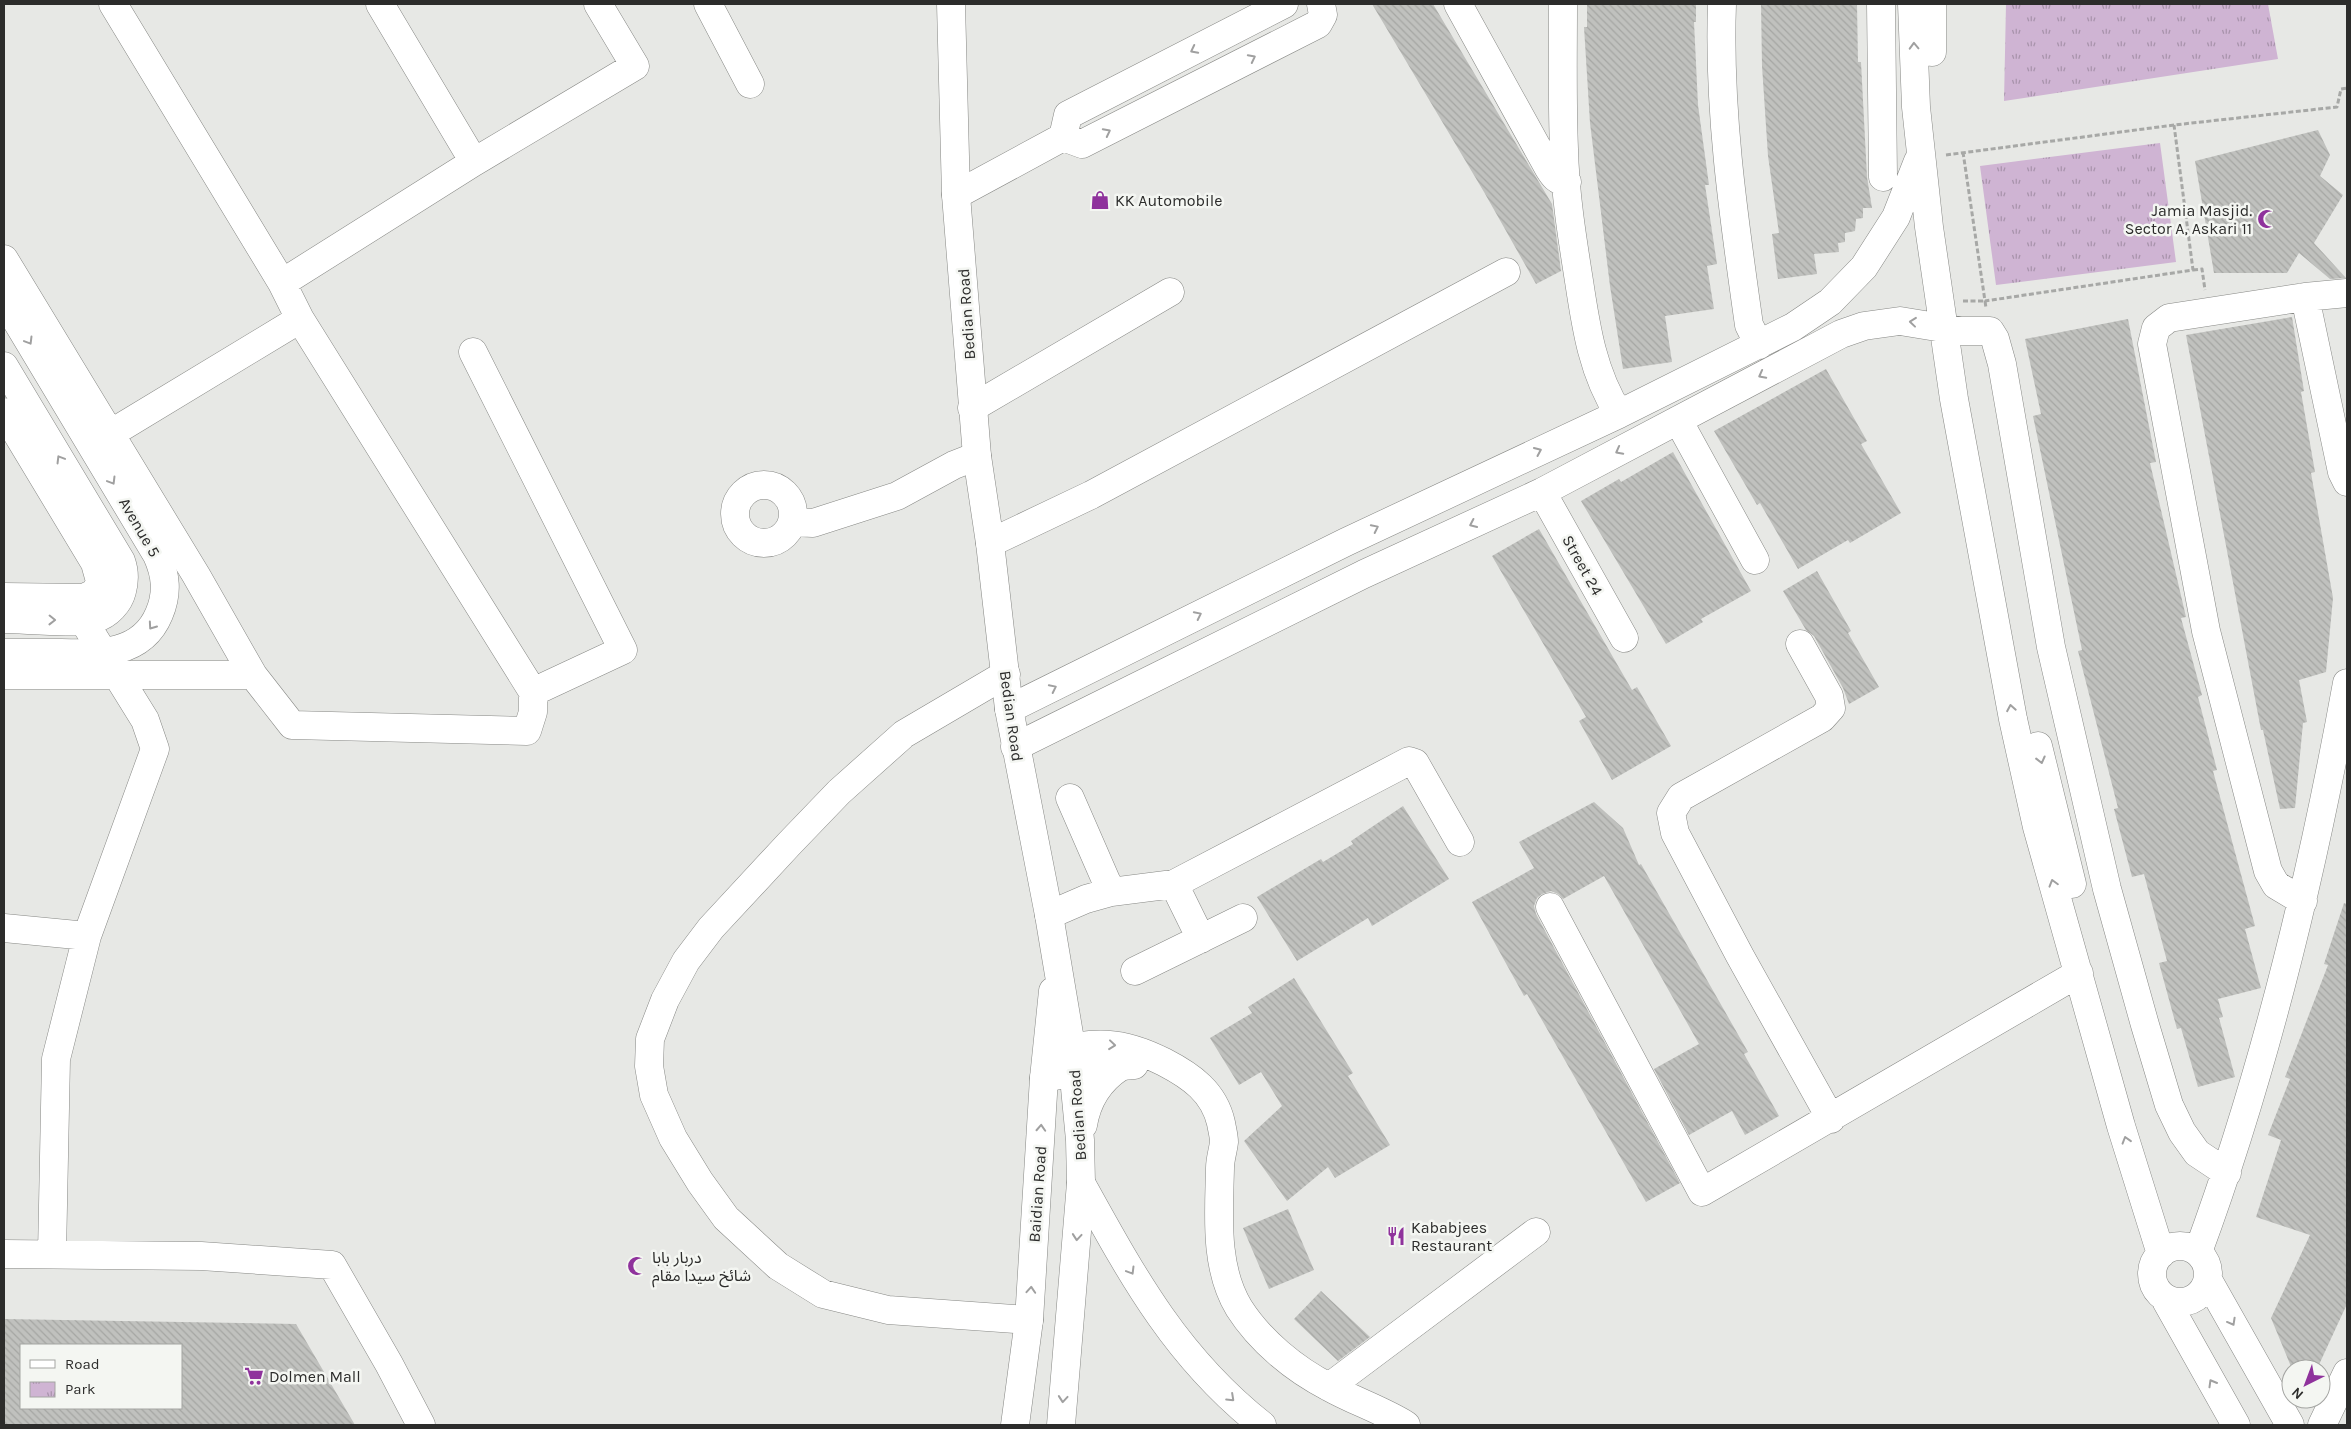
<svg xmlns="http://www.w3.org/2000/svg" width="2351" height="1429" viewBox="0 0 2351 1429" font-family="Karla,'Noto Sans Arabic',sans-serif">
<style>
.park{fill:url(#park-tufts)}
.building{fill:url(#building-back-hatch);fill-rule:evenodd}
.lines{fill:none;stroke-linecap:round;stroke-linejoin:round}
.minor-casing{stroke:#878885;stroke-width:29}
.major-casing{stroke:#878885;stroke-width:29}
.highway-casing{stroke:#878885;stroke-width:29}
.path{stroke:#a7a8a6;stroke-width:3;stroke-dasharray:5 2.5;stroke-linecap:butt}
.minor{stroke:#fff;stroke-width:28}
.major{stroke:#fff;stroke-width:28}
.highway{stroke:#fff;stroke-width:28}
.oneway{stroke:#a0a0a0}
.labels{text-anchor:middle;stroke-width:5;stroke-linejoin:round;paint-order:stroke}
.poi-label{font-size:16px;fill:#2c2c2b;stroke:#f4f6f2;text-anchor:start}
.street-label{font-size:16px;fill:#2c2c2b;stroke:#f4f6f2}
</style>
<defs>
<pattern id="park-tufts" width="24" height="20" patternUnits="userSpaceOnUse" patternTransform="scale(1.25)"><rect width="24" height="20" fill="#cfb4d3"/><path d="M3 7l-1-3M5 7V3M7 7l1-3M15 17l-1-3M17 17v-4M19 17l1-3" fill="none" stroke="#a893ab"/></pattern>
<pattern id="building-back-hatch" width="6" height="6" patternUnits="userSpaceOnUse" patternTransform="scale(1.25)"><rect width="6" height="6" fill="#c0c1be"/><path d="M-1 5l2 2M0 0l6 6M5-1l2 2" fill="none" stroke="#a5a6a3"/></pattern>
</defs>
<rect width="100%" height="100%" fill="#e7e8e5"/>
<path class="park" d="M 2006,4 L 2268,4 L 2278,59 L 2004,101 Z
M 2160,143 L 2176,262 L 1996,285 L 1980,166 Z"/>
<path class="building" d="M 1372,4 L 1433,4 L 1552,204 L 1561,271 L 1536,284 L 1484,192 Z
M 1587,4 L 1696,4 L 1696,22 L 1694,22 L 1698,105 L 1709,185 L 1705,185 L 1717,264 L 1707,266 L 1714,309 L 1665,316 L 1672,362 L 1623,369 L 1610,286 L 1590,123 L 1584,27 L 1587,27 Z
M 1761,4 L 1857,4 L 1858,62 L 1861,62 L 1867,177 L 1872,208 L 1863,208 L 1863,218 L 1856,219 L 1855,231 L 1845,233 L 1845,242 L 1838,243 L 1839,252 L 1814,254 L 1817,274 L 1778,279 L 1772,234 L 1779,233 L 1768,156 L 1762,66 Z
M 2318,130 L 2330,155 L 2320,176 L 2343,195 L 2314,243 L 2346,278 L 2330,279 L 2299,253 L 2287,273 L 2214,273 L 2195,161 Z
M 2292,317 L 2304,391 L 2301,392 L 2315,472 L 2311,473 L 2333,598 L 2326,672 L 2299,680 L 2307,722 L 2303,723 L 2295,808 L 2280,809 L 2263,730 L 2261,730 L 2186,335 Z
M 2128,319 L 2156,462 L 2150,463 L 2186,617 L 2181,618 L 2202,695 L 2198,697 L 2217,770 L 2213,771 L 2255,926 L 2245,929 L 2261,988 L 2218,999 L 2223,1017 L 2219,1018 L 2235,1077 L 2198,1087 L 2181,1028 L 2177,1029 L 2159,963 L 2167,961 L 2144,874 L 2132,877 L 2114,809 L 2118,808 L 2078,651 L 2082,650 L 2033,416 L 2041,414 L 2025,339 Z
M 1826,369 L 1867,441 L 1861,444 L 1901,513 L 1850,543 L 1848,540 L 1798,569 L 1760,503 L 1757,505 L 1714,431 Z
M 1673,452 L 1751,591 L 1701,619 L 1703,622 L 1666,644 L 1581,501 L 1619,479 L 1621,482 Z
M 1539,529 L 1632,690 L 1637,687 L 1671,746 L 1612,780 L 1579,721 L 1586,717 L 1492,556 Z
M 1817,571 L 1851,631 L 1848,633 L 1879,687 L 1849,704 L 1843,688 L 1814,636 L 1806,630 L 1783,591 Z
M 1594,802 L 1623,828 L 1639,865 L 1641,864 L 1748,1052 L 1744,1054 L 1779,1116 L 1745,1135 L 1732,1111 L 1689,1135 L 1654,1069 L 1699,1044 L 1604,876 L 1563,899 L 1558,894 L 1551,891 L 1542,894 L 1537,898 L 1534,906 L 1536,914 L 1680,1183 L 1646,1202 L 1527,994 L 1524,996 L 1472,902 L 1534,868 L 1519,842 Z
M 1403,806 L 1449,879 L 1372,926 L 1368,918 L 1297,961 L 1257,897 L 1321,859 L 1323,862 L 1353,844 L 1351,841 Z
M 2344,903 L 2347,904 L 2347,1304 L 2317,1369 L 2292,1369 L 2271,1318 L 2310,1235 L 2256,1217 L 2281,1140 L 2268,1135 L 2290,1079 L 2285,1077 L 2328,965 L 2324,964 Z
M 1294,978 L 1353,1073 L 1348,1076 L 1390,1145 L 1335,1178 L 1328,1167 L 1287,1201 L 1244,1141 L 1282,1106 L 1261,1072 L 1239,1085 L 1210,1038 L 1252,1013 L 1248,1007 Z
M 1288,1209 L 1314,1270 L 1269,1289 L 1243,1228 Z
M 1321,1291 L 1370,1337 L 1338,1361 L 1294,1319 Z
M 4,1319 L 296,1324 L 355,1425 L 4,1425 ZM 21,1345 L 181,1345 L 181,1408 L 21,1408 Z"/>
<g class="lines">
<g class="minor-casing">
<path id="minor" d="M 113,4 L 282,283 L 300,319 L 533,692 L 533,712 L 527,731 L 292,725 L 253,675
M 380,4 L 474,162
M 708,4 L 750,84
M 1458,4 L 1548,167 C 1553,175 1556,181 1567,182
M 1563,4 C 1563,52 1562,100 1564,149 C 1565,193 1572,237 1579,281 C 1586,328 1593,374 1619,414
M 1722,4 C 1718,111 1734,219 1749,325 L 1759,345
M 1881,4 L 1883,177
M 1912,4 L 1916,107 L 1929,227 L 1954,399 L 2013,719 L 2037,827 L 2121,1126 L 2161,1254
M 1932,52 L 1932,4
M 1063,137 L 1082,144 L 1318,24 L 1323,15 L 1321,4
M 956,195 L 1063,137 L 1068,115 L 1284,4
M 4,259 L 196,575 L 253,675 L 4,675
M 282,283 L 474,162 L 635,66 L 598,4
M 2305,297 L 2342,472 L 2347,482
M 473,352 L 623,650 L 533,692
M 972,408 L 1170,292
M 4,412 L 95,563 L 100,581 L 96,592 L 84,598 L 4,597
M 1678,420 L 1755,560
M 110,434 L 300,319
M735 514a29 29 0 1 1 58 0a29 29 0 1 1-58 0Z
M 1542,492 L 1624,638
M 792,522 L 813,523 L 897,496 L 954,465 L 977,456
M 990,543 L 1091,495 L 1506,272
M 1800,644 L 1829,696 L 1831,708 L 1822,718 L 1681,797 L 1671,813 L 1675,833 L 1740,956 L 1831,1119
M 1006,674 L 904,734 L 839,792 L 789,844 L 711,928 L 686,961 L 665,1000 L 650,1039 L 649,1066 L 654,1095 L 673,1138 L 700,1182 L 726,1218 L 778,1266 L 823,1294 L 888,1310 L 1029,1320
M 1009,709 L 1346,542 L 1619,414 L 1793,327 L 1830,302 L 1864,267 L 1896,217 L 1918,161
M 2038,746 L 2072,884
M 1015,747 L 1364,574 L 1542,492 L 1841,334 L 1864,326 L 1900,321 L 1961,331 L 1990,331 L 1995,339 L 2002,364 L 2051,647 L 2107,889 L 2145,1025 L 2169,1105 L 2182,1132 L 2197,1153 L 2227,1173
M 1070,798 L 1111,892
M 1174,884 L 1201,939
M 2303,901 L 2276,885 L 2268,871 L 2206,631 L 2152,344 L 2156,328 L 2169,318 L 2305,297 L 2347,293
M 1550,907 L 1702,1192 L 2079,973
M 1049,915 L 1086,899 L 1111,892 L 1174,884 L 1409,761 L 1415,763 L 1460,842
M 4,928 L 87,936 L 155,749 L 145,720 L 83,620
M 1135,971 L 1243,918
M 1048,1052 C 1094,1041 1121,1040 1164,1062 C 1191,1076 1214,1092 1221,1123 C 1222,1129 1224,1136 1224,1142 C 1223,1151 1220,1159 1220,1168 C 1219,1214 1214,1267 1239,1308 C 1260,1341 1294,1369 1329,1387 C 1354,1401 1382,1410 1406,1425
M 1044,1078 L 1096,1068 L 1134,1065
M2152 1274a28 28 0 1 1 56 0a28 28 0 1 1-56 0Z
M 2198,1252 C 2266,1068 2312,876 2347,683
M 4,1254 L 201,1256 L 332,1265 L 389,1364 L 421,1425
M 52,1254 L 56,1059 L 87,936
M 2208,1280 L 2290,1425
M 2164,1297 L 2236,1425
M 1329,1387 L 1536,1232
M 2322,1425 L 2347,1373"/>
</g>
<g class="major-casing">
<path id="major" d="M 951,4 L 956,195 L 977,456 L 990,543 L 1009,709 L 1049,915 L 1071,1046 L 1080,1140 L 1081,1183 L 1061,1425
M 4,300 L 157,555 C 166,575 168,593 159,614 C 142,655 99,654 61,653 C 42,653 23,653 4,653
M 4,366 L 121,561 C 125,572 125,580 122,591 C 119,603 108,615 96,618 C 77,625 26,619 4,619
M 1083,1125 C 1087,1100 1100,1080 1120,1067
M 1015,1425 L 1029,1320 L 1044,1078 L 1053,991"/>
</g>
<g class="highway-casing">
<path id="highway" d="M 1081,1183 C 1133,1277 1176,1357 1262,1425"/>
</g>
<path class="path" d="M 1963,152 L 1985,301 L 2193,270 L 2174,125
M 1946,155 L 2174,125 L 2337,107 L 2341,89 L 2347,88
M 2193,270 L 2202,269 L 2205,290
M 1963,301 L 1985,301 L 1986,308"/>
<use href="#minor" class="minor"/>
<use href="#major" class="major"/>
<use href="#highway" class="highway"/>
</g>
<defs><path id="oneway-chevron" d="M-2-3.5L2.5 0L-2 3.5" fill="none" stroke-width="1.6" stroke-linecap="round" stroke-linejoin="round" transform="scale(1.25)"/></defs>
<g class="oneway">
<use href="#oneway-chevron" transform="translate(1914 46) rotate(-92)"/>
<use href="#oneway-chevron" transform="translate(1194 50) rotate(153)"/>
<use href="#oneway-chevron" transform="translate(1252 58) rotate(-27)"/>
<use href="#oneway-chevron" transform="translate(1107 132) rotate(-27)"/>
<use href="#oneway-chevron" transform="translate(1913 322) rotate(-174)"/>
<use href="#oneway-chevron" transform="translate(29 341) rotate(59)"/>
<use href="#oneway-chevron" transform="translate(1762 375) rotate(152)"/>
<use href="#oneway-chevron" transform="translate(1538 451) rotate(-24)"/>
<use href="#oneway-chevron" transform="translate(1619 451) rotate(152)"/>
<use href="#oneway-chevron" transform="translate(60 459) rotate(-121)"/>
<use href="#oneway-chevron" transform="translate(112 481) rotate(59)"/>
<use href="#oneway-chevron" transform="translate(1473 524) rotate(155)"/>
<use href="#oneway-chevron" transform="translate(1375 528) rotate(-26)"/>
<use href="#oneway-chevron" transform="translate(1198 615) rotate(-26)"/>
<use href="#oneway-chevron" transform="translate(52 620) rotate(1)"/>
<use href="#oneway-chevron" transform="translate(152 626) rotate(125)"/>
<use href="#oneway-chevron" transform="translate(1053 688) rotate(-26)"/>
<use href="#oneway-chevron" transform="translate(2011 708) rotate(-100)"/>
<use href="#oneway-chevron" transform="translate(2041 760) rotate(76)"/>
<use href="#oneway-chevron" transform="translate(2053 883) rotate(-106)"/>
<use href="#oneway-chevron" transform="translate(1112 1045) rotate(6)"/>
<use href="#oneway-chevron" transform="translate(1041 1128) rotate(-87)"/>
<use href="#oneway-chevron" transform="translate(2126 1140) rotate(-107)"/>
<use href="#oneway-chevron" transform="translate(1077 1237) rotate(95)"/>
<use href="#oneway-chevron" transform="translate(1131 1271) rotate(59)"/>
<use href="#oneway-chevron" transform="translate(1031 1290) rotate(-86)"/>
<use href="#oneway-chevron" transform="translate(2232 1322) rotate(61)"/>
<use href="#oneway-chevron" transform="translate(2212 1383) rotate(-120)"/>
<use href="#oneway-chevron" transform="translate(1231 1398) rotate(43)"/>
<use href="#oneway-chevron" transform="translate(1063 1399) rotate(95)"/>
</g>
<defs>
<g id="shop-bare" transform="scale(1.5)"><path d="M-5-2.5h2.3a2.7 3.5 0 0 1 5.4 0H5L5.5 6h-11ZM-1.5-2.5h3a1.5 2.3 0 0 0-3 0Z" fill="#8f329c" stroke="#f4f6f2" stroke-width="2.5" paint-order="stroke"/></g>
<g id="mosque-bare" transform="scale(1.5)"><path d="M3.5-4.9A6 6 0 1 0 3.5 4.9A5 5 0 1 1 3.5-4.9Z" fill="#8f329c" stroke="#f4f6f2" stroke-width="2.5" paint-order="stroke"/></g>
<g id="restaurant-bare" transform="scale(1.5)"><path d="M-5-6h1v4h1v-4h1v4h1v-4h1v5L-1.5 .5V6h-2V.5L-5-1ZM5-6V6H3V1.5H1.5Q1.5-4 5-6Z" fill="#8f329c" stroke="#f4f6f2" stroke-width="2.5" paint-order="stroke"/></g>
<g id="supermarket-bare" transform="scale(1.5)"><path d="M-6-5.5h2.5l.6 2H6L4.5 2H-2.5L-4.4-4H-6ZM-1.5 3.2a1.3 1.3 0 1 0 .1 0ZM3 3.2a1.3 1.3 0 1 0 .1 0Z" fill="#8f329c" stroke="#f4f6f2" stroke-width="2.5" paint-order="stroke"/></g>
</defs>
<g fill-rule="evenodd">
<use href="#shop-bare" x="1100" y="200"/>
<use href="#mosque-bare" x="2267" y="219"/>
<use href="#restaurant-bare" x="1396" y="1236"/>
<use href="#mosque-bare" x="637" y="1266"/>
<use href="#supermarket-bare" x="254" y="1376"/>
</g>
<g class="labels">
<g class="poi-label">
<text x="1115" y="206">KK Automobile</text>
<text x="2252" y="216" text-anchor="end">Jamia Masjid.<tspan x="2252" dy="18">Sector A, Askari 11</tspan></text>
<text x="1411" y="1233">Kababjees<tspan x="1411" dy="18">Restaurant</tspan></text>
<text x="652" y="1263">دربار بابا<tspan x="652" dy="18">شائخ سیدا مقام</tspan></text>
<text x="269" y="1382">Dolmen Mall</text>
</g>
<g class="street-label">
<text transform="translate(966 314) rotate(-94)" y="6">Bedian Road</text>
<text transform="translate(140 527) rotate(60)" y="6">Avenue 5</text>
<text transform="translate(1583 565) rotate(61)" y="6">Street 24</text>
<text transform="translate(1012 716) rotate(82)" y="6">Bedian Road</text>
<text transform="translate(1077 1115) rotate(-94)" y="6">Bedian Road</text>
<text transform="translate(1037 1194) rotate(-86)" y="6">Baidian Road</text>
</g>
</g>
<rect width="2351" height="1429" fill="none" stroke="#2c2c2b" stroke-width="10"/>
<rect x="20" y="1344" width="162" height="65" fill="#f4f6f2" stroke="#a4a5a2"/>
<rect x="30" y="1360" width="25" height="8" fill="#ffffff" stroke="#a4a5a2"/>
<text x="65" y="1369" font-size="15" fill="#2c2c2b">Road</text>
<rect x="30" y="1382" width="25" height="15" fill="url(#park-tufts)" stroke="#a4a5a2"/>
<text x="65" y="1394" font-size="15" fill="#2c2c2b">Park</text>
<g transform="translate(2306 1384) rotate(222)"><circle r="24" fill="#f4f6f2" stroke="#a4a5a2"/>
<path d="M0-4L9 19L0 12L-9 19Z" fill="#8f329c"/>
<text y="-8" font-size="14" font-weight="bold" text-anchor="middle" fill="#2c2c2b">N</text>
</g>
</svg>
